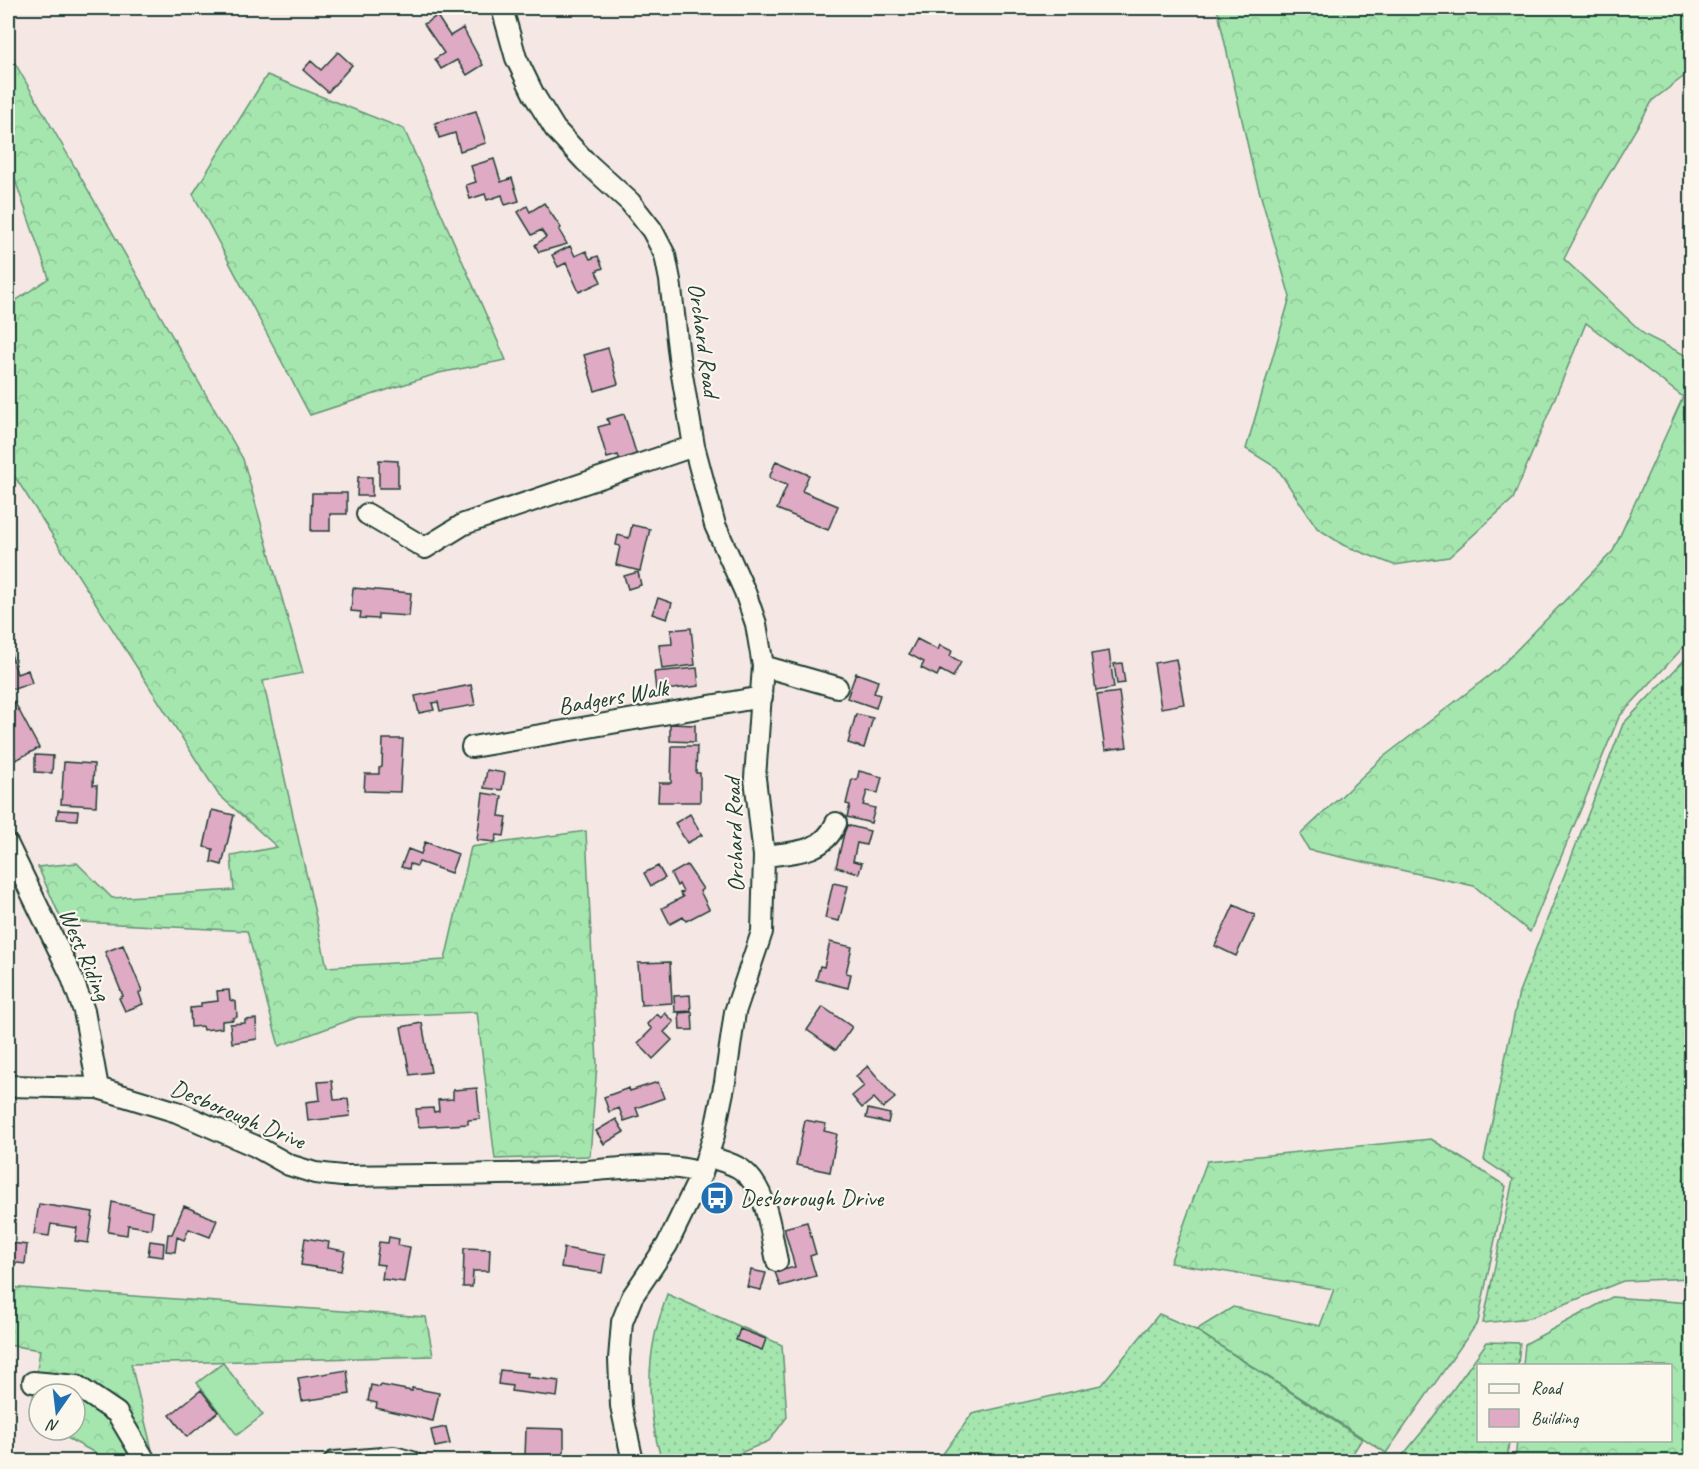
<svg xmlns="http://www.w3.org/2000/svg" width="1699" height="1469" viewBox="0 0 1699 1469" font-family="Caveat,sans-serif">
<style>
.grass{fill:url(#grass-dots);stroke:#629272;stroke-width:1.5}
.forest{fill:url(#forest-crowns);stroke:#629272;stroke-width:1.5}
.green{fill:#a5e6af;stroke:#629272;stroke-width:1.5}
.building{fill:#dfaac3;stroke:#1f3d34;stroke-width:1.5}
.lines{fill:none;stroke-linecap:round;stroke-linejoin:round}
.minor-casing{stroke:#1f3d34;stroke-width:24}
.minor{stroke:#fbf7ec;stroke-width:20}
.labels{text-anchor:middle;stroke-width:4.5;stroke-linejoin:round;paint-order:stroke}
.street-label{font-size:24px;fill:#1f3d34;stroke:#fbf7ec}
.poi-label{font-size:24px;fill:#1f3d34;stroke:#fbf7ec;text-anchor:start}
</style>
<defs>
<pattern id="grass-dots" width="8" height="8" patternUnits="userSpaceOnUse" patternTransform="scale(1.5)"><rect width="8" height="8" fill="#a5e6af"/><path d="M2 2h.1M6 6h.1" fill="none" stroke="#8ec697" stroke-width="1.8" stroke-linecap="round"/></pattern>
<pattern id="forest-crowns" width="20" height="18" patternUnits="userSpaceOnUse" patternTransform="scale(1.5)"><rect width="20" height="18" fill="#a5e6af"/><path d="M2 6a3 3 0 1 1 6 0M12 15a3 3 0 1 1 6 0" fill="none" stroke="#8ec697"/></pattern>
</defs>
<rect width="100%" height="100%" fill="#f5e8e4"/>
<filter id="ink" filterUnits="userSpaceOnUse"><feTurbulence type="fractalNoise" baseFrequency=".0167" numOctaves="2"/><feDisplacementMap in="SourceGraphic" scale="12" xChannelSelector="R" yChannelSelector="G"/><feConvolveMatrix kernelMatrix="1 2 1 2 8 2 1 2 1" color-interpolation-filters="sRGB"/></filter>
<g filter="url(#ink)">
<path class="grass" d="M 1691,653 L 1691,1278 L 1623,1281 L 1530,1318 L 1483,1323 L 1513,1179 L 1484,1160 L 1519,992 L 1623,724 Z
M 667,1294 L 782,1345 L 787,1417 L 769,1441 L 721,1461 L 662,1462 C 650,1421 646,1376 655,1335 C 658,1321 663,1308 667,1294 Z
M 1159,1314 L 1196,1330 L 1362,1439 L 1348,1461 L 937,1462 L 972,1414 L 1101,1385 Z
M 1487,1342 L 1520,1343 L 1518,1365 L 1478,1366 L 1478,1440 L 1509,1441 L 1507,1461 L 1398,1461 L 1426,1427 Z"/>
<path class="forest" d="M 1217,8 L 1691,8 L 1691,71 L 1653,100 L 1599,191 L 1564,259 L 1645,335 L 1691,358 L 1691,639 L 1619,717 L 1530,932 L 1474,886 L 1309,850 L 1300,835 L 1382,758 L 1499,668 L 1613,551 L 1683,397 L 1586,323 L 1513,499 L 1449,557 L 1394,565 L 1343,545 L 1317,528 L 1277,468 L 1246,449 L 1290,297 L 1253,169 Z
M 8,51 L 243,459 L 303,673 L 263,681 L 327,967 L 445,960 L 471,847 L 586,831 L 597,1064 L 590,1156 L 495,1159 L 477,1012 L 358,1017 L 279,1046 L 247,931 L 62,921 L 38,867 L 77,863 L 112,898 L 234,890 L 231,856 L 277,847 L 218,794 L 8,466 L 8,306 L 49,278 L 13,174 L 8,175 Z
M 267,75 L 404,129 L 506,360 L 439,373 L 310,415 L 193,194 Z
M 1431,1139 L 1506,1186 L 1478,1322 L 1386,1453 L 1196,1330 L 1233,1307 L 1320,1326 L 1334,1289 L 1170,1263 L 1207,1161 Z
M 8,1287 L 426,1317 L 433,1356 L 131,1364 L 154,1458 L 151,1461 L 106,1462 L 105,1458 L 52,1430 L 75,1430 L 75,1394 L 39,1394 L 39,1423 L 30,1418 L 40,1350 L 8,1345 Z
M 1612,1297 L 1691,1303 L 1691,1461 L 1515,1460 L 1517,1441 L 1670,1440 L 1670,1366 L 1523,1365 L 1525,1344 Z"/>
<path class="green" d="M 223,1363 L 263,1415 L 237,1435 L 197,1383 Z"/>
<path class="building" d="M 437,16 L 450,36 L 463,28 L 483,65 L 467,75 L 457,60 L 441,69 L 435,59 L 444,53 L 424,24 Z
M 338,52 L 352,65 L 328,92 L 303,70 L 311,61 L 321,70 Z
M 476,111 L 486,143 L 460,151 L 455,133 L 439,138 L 435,123 Z
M 494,159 L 501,182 L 512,178 L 519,201 L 505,205 L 502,195 L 487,200 L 485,194 L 470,199 L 466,185 L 476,182 L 471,166 Z
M 544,203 L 561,228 L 559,230 L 567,244 L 539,252 L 535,245 L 546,237 L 541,230 L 532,235 L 518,212 L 527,206 L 530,212 Z
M 570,246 L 575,256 L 586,251 L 590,259 L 598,256 L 603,268 L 596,271 L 601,282 L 579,292 L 566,263 L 558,267 L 552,255 Z
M 608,348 L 618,384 L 595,391 L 584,355 Z
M 624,414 L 637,456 L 620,461 L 618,455 L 607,458 L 598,427 L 609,424 L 607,419 Z
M 379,460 L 398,461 L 398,488 L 379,488 Z
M 776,461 L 809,475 L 802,491 L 838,506 L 828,530 L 777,509 L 787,485 L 769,478 Z
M 358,477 L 372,477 L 372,496 L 357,496 Z
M 312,493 L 347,493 L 347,514 L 330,514 L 330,531 L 311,531 Z
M 632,525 L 650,529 L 640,571 L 616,565 L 620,546 L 616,545 L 618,535 L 629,538 Z
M 638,572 L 641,585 L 628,589 L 624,576 Z
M 353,588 L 411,593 L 409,616 L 378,614 L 378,619 L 360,618 L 361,612 L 351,611 Z
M 658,598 L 672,603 L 667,619 L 652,614 Z
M 691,628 L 695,665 L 662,669 L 659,645 L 672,644 L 671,630 Z
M 917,639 L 938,650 L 940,645 L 952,651 L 950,656 L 961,662 L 953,677 L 940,670 L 937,676 L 921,668 L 924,662 L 909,654 Z
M 9,647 L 17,674 L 28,670 L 32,683 L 8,691 Z
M 1109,651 L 1114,688 L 1096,691 L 1091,654 Z
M 1176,659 L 1184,704 L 1161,708 L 1154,663 Z
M 1122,663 L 1125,683 L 1117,684 L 1114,664 Z
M 697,668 L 699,686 L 656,691 L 654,672 Z
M 856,673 L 878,681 L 874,693 L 880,695 L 876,708 L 847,698 Z
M 471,685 L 475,705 L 440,711 L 438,702 L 432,703 L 434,710 L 419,713 L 415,696 Z
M 1119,692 L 1127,747 L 1105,750 L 1097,695 Z
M 14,701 L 39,748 L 16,760 L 8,742 L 8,705 Z
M 856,714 L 873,718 L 864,748 L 848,743 Z
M 670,724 L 695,725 L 695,742 L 670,741 Z
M 383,739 L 403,739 L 400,792 L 364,791 L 365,774 L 379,774 L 379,768 L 382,767 Z
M 672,746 L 697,746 L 696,773 L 700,773 L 700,802 L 658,802 L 659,783 L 671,783 Z
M 35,755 L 53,756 L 52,773 L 35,772 Z
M 64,762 L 94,764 L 93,785 L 97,785 L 96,806 L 61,804 Z
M 487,770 L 505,773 L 502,790 L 484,788 Z
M 859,771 L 882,777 L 878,793 L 867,791 L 863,805 L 875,808 L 871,823 L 847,817 L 850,805 L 846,804 L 852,779 L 857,780 Z
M 483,793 L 502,796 L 499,816 L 507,817 L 504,836 L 497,835 L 495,842 L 477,840 Z
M 58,810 L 78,811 L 77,820 L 57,819 Z
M 212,810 L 234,815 L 222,865 L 211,862 L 213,849 L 204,847 Z
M 690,814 L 702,835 L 687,843 L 675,823 Z
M 846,825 L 870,831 L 866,845 L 857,843 L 853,861 L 862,863 L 859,873 L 836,867 Z
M 425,842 L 458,854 L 451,873 L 419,862 L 417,866 L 410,864 L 409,869 L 401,867 L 408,849 L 421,854 Z
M 687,865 L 703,889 L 700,891 L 709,909 L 686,921 L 683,917 L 670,924 L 662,908 L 683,897 L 680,893 L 683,892 L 679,884 L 677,886 L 671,874 Z
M 658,866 L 665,878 L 651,886 L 644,873 Z
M 833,883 L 848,886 L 839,921 L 825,918 Z
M 1234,905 L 1255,915 L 1236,956 L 1215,946 Z
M 830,942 L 852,947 L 846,973 L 851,974 L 848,988 L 816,980 L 820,966 L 824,967 Z
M 123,945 L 142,991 L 139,993 L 143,1004 L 125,1011 L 119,998 L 123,996 L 105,952 Z
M 670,962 L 672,1003 L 641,1005 L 638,963 Z
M 229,990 L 230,1000 L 236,1002 L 237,1017 L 233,1018 L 233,1020 L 222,1021 L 222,1028 L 203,1030 L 202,1026 L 191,1027 L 190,1008 L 201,1007 L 201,1003 L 218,1001 L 217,991 Z
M 690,995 L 691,1011 L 675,1012 L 674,996 Z
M 823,1007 L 852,1027 L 836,1050 L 807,1030 Z
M 692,1012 L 693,1030 L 680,1030 L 679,1013 Z
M 665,1013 L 674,1022 L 664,1032 L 672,1040 L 653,1059 L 638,1043 L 652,1029 L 647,1024 L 657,1014 L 661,1018 Z
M 256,1019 L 257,1039 L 232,1043 L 230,1024 L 245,1023 L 245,1020 Z
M 422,1023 L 431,1072 L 410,1075 L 401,1027 Z
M 868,1066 L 895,1098 L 883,1108 L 874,1098 L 862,1108 L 852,1096 L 864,1086 L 856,1076 Z
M 332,1081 L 334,1100 L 348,1099 L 350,1116 L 308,1121 L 306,1102 L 320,1100 L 318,1082 Z
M 658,1082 L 664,1098 L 636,1108 L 639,1116 L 624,1121 L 619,1108 L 609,1112 L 604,1097 L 629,1088 L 630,1091 Z
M 477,1088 L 480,1119 L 468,1120 L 468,1124 L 418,1127 L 416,1109 L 433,1108 L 434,1112 L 439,1111 L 438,1100 L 453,1099 L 453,1090 Z
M 868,1109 L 890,1114 L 888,1123 L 866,1118 Z
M 616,1119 L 624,1132 L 604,1144 L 596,1131 Z
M 805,1120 L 826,1124 L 824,1131 L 837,1134 L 830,1172 L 796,1165 Z
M 112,1202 L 153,1212 L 151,1229 L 128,1225 L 127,1235 L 108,1232 Z
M 39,1204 L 93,1212 L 88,1243 L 75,1241 L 77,1228 L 51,1224 L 49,1236 L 34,1234 Z
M 184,1206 L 217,1220 L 210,1237 L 189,1229 L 184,1240 L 177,1237 L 175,1252 L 166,1251 L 168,1234 L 172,1234 Z
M 807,1222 L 816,1254 L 810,1256 L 816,1276 L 780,1286 L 775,1272 L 795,1267 L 784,1228 Z
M 389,1237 L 399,1239 L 398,1245 L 410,1247 L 404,1282 L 382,1279 L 384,1265 L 376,1264 L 379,1242 L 388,1243 Z
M 305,1238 L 329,1242 L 328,1248 L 345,1251 L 341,1271 L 301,1265 Z
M 150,1241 L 164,1243 L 163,1257 L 148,1255 Z
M 12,1243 L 27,1245 L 25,1264 L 10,1262 Z
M 464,1248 L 490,1249 L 489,1271 L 473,1271 L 472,1287 L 463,1287 Z
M 564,1248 L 605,1255 L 602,1273 L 561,1267 Z
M 751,1270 L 766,1273 L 761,1290 L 747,1287 Z
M 740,1329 L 766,1339 L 762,1350 L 736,1340 Z
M 347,1370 L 350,1394 L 302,1401 L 298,1378 Z
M 500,1370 L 528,1373 L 527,1377 L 559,1381 L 557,1397 L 511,1391 L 512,1386 L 498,1384 Z
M 371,1385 L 380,1387 L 381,1385 L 412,1391 L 412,1388 L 439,1393 L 433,1421 L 376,1408 L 377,1403 L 368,1401 Z
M 201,1390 L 218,1412 L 187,1437 L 170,1415 Z
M 446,1427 L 450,1444 L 435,1447 L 431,1430 Z
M 526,1428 L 564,1429 L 564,1458 L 525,1458 Z"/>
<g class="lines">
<g class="minor-casing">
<path id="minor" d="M 502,8 L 516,58 L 534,95 L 555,129 L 585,161 L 630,202 L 652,230 L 665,255 L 670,280 L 679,357 L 694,446 L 715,525 L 745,592 L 756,624 L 763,666 L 755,778 L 764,856 L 762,932 L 735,1012 L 725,1082 L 714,1135 L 702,1173 L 667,1245 L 632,1297 L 622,1322 L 619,1359 L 621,1406 L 633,1462
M 367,514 L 425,548 L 464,524 L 694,446
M 763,666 L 837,687
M 472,747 L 762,697
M 8,845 L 71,975 L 84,1011 L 98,1088
M 764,856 C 793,852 823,854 836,823
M 8,1086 L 98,1088 L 177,1112 L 255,1146 L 289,1165 L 315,1173 L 342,1176 C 418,1174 494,1176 570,1172 C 614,1170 660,1160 702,1173
M 707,1156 C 718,1160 733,1163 742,1170 C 768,1190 770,1231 777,1261
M 33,1382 L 77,1386 L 117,1413 L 146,1462
M 334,1462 L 394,1457 L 412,1462"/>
</g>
<use href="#minor" class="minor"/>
</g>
</g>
<defs>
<g id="bus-disc" transform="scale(1.725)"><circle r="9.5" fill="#1f6fb2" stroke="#fbf7ec"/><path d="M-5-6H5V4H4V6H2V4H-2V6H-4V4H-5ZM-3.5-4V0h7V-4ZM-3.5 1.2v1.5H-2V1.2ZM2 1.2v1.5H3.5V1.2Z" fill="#fff"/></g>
</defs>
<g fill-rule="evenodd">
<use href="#bus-disc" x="717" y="1198"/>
</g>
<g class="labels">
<g class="street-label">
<text transform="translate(704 340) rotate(82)" y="8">Orchard Road</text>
<text transform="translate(613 697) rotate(-10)" y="8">Badgers Walk</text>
<text transform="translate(734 835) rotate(-92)" y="8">Orchard Road</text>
<text transform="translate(85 954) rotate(67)" y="8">West Riding</text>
<text transform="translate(238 1114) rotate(23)" y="8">Desborough Drive</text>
</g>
<g class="poi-label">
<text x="740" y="1206">Desborough Drive</text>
</g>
</g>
<rect width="1699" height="1469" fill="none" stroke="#fbf7ec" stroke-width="30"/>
<rect x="15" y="15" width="1669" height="1439" fill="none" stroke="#1f3d34" stroke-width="2" filter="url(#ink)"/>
<rect x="1477" y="1364" width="195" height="78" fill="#fbf7ec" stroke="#a3ada2" stroke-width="1.5"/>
<rect x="1489" y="1384" width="30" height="9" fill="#fbf7ec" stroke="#a3ada2" stroke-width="1.5"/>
<text x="1531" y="1394" font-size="18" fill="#1f3d34">Road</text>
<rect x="1489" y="1409" width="30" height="18" fill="#dfaac3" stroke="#a3ada2" stroke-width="1.5"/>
<text x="1531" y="1424" font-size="18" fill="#1f3d34">Building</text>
<g transform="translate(57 1412) rotate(194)"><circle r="28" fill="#fbf7ec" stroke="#a3ada2" stroke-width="1.5"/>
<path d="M0-4.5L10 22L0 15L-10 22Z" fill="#1f6fb2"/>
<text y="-9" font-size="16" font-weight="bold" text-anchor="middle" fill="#1f3d34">N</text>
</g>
</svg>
